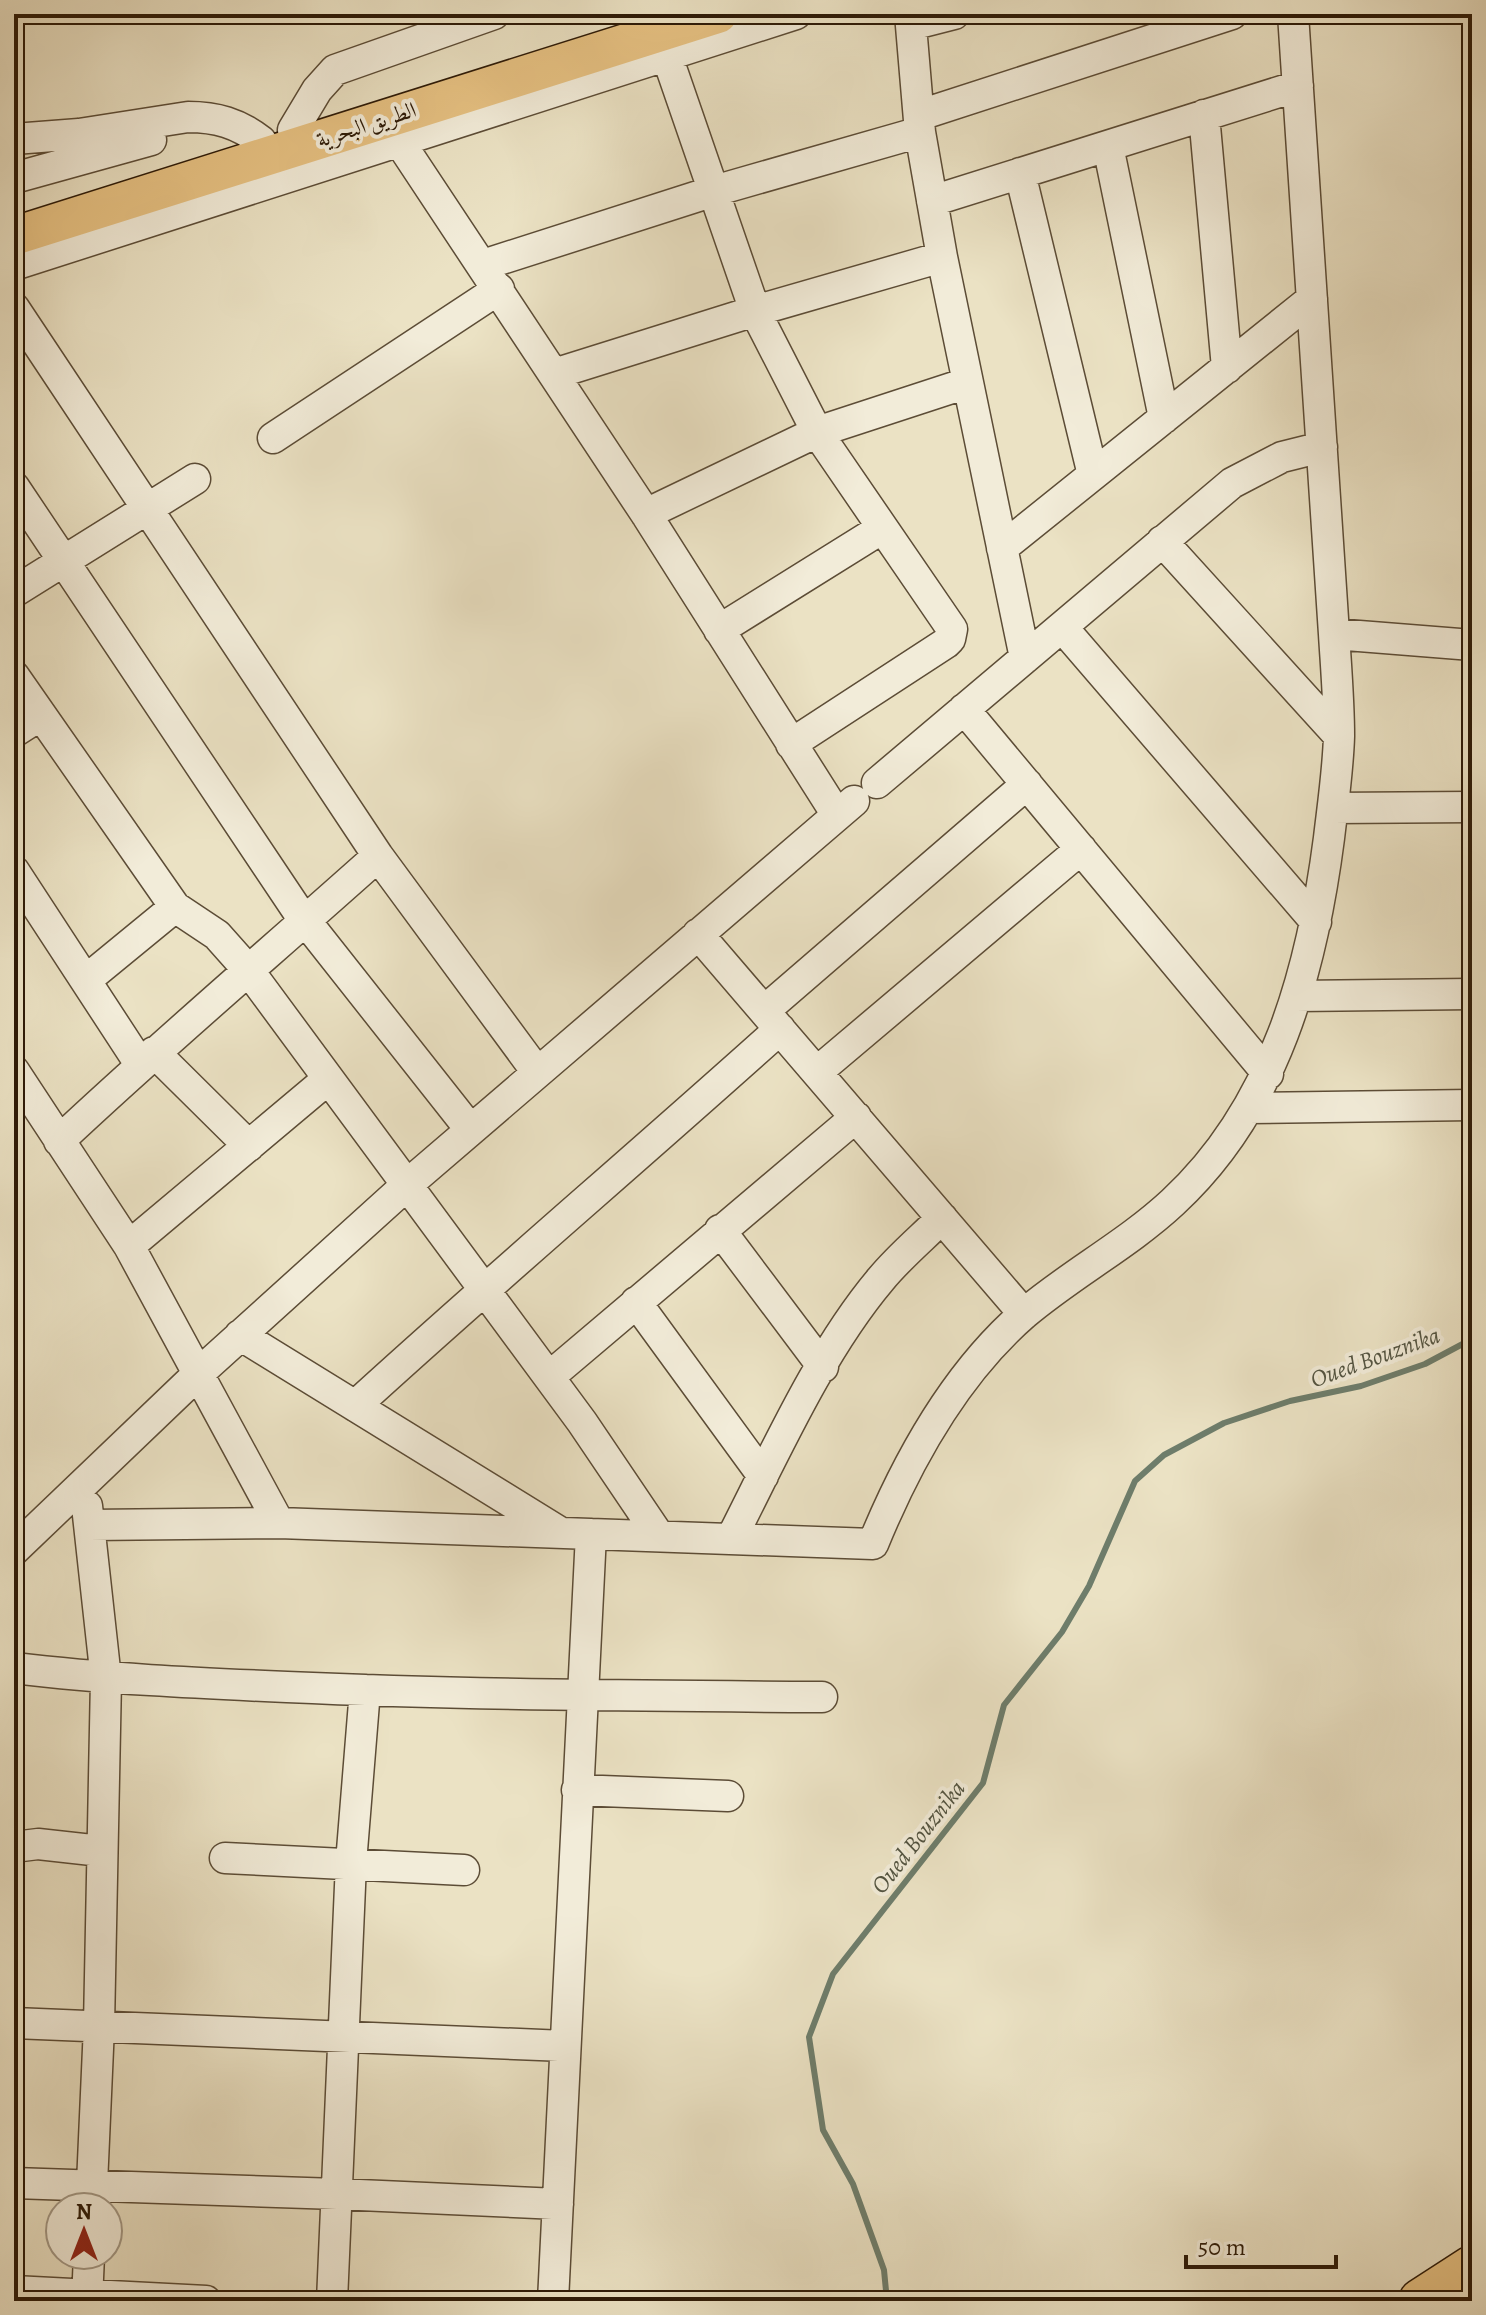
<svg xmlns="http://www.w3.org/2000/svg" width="1486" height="2315" viewBox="0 0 1486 2315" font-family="Alegreya,Amiri,serif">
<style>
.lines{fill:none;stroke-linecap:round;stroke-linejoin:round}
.stream{stroke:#6e7d6b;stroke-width:6}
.minor-casing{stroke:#5c4c36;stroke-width:33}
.major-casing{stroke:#2d1a07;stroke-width:41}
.highway-casing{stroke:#2d1a07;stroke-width:47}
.minor{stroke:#f2ecd9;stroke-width:30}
.major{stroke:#e6c182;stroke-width:38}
.highway{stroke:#e6c182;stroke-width:44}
.labels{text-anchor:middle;stroke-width:8;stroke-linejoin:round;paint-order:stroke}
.street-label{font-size:22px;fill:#2d1a07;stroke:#f2ecd9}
.water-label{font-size:24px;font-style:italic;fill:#535441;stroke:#f2ecd9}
</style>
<rect width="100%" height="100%" fill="#ebe2c4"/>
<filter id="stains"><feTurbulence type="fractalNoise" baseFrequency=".0025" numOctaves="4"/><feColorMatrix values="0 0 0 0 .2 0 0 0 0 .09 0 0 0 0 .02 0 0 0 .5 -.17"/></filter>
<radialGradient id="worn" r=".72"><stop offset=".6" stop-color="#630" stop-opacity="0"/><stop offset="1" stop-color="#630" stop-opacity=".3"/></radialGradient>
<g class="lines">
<path class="stream" d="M 887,2301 L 884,2270 L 853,2184 L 823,2130 L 809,2037 L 833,1974 L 983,1783 L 1004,1705 L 1062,1632 L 1089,1586 L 1135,1481 L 1164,1455 L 1224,1423 L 1290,1401 L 1361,1386 L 1425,1364 L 1472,1339"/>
<g class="minor-casing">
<path id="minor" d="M 910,14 L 920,132 L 942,257 L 1025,658
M 911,25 L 954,14
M 659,33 L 755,311 L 817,432 L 952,629 L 950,639 L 946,643 L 791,744
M 920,115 L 1232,14
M 1204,115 L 1227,368
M 388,117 L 399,141 L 646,514 L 837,815
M 293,130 L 317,90 L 335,70 L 494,14
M 14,139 L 79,134 L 188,117 C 216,117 238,123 261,141
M 1108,146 L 1164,418
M 1020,173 L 1093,475
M 14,178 L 151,140
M 932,201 L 1298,86
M 14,265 L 796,14
M 483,265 L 714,191 L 920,132
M 14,308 L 378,856 L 537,1072
M 554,374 L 755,311 L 942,257
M 273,438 L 499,289
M 14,487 L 297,910 L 470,1129
M 646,514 L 817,432 L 967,383
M 1162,541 L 1339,736
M 1002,548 L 1312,299
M 14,592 L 195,479
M 1062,627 L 1316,922
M 719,630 L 881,529
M 1334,634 L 1472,645
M 14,676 L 175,907 L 217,935 L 249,971 L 582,1422 L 659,1536
M 964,709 L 1268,1074
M 14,732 L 39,716
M 877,783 L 1232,483 L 1282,457 L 1322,447
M 1333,808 L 1472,807
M 14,871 L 140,1064
M 698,934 L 1024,1314
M 86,980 L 175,907
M 1296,996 L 1472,994
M 764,1011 L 1027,784
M 154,1052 L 249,1146
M 14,1071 L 129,1246 L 279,1523
M 817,1072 L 1081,849
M 1249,1108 L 1472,1105
M 59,1141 C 163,1043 272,951 378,856
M 720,1230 L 823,1367
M 129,1246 L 328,1079
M 636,1302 L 763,1476
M 240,1335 L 558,1531
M 549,1377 L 856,1117
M 355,1406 C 495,1278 639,1156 780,1029
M 87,1506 L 106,1679 L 99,2026 L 91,2207
M 90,1525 L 279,1523 L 873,1544 C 907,1461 955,1374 1024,1314 C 1071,1274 1128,1244 1173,1202 C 1275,1108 1312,970 1329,838 C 1333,804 1338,770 1339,736 C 1339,702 1336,667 1334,634 L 1293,14
M 731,1539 C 774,1455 820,1351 881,1279 C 899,1257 922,1238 942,1218
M 14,1550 L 199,1373 L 408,1184 L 854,801
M 14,1668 C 105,1679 196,1683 287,1687 C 465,1695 644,1696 822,1697
M 577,1790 L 728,1796
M 14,1847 L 38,1844 L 101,1851
M 225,1858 L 464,1870
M 14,2023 L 565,2046
M 14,2183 L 337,2194 L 558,2204
M 14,2291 L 206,2301
M 87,2301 L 89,2255
M 332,2301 L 351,1863 L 365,1690
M 553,2301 L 591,1534"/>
</g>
<g class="major-casing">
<path id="major" d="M 14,236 L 718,14"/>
</g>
<g class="highway-casing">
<path id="highway" d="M 1421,2301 L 1472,2268"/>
</g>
<use href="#minor" class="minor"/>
<use href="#major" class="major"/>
<use href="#highway" class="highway"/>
</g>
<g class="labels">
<g class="street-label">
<text transform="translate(366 124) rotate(-18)" y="8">الطريق البحرية</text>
</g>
<g class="water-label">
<text transform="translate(1375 1357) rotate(-20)" y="8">Oued Bouznika</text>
<text transform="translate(918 1837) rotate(-52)" y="8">Oued Bouznika</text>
</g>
</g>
<rect width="1486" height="2315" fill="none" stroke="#ebe2c4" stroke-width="48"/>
<rect x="16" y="16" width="1454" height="2283" fill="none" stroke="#2d1a07" stroke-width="4"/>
<rect x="24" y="24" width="1438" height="2267" fill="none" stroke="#2d1a07" stroke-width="2"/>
<g transform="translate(84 2231)"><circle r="38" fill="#f2ecd9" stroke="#a39885" stroke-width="2"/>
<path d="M0-6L14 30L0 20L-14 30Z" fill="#8f2418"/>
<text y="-12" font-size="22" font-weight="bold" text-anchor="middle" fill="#2d1a07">N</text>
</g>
<path d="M1186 2255v12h150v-12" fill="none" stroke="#2d1a07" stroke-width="4"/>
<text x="1198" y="2255" font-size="24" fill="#2d1a07" stroke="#f2ecd9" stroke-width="6" paint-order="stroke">50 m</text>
<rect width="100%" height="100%" filter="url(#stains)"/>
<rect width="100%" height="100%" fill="url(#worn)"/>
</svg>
